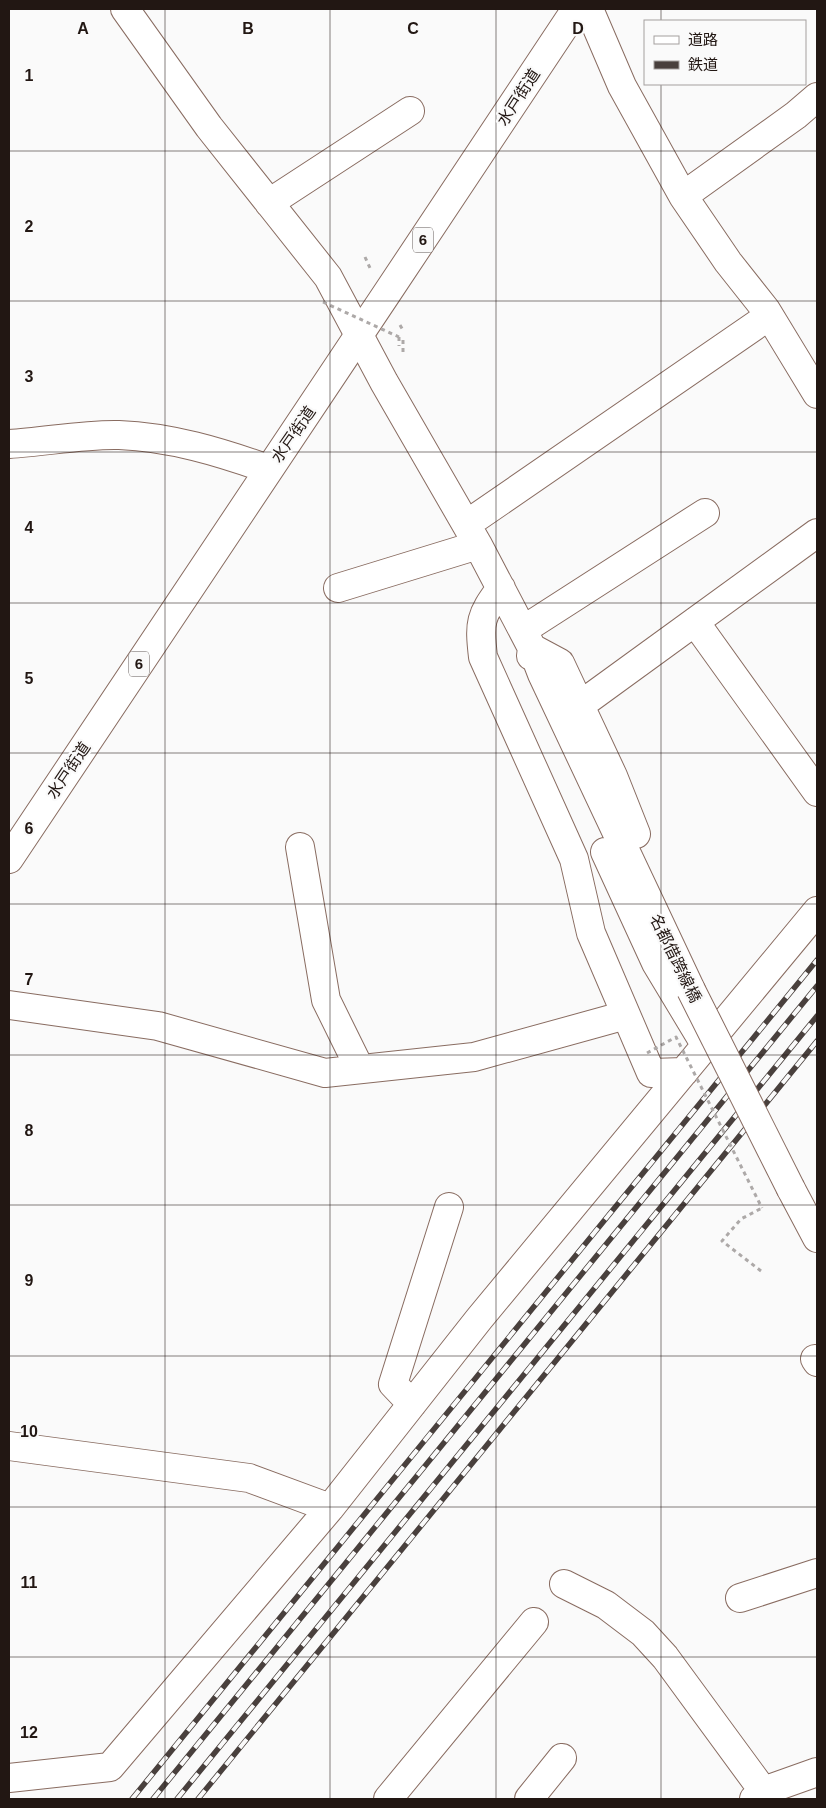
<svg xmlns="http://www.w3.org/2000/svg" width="826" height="1808" viewBox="0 0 826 1808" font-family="Arial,'Noto Sans JP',sans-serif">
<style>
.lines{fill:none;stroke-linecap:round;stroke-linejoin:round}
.minor-casing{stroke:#896c61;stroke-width:30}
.highway-casing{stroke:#896c61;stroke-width:30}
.path{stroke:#ada9a8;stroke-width:3;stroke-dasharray:4 4;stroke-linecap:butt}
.minor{stroke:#fff;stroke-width:28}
.highway{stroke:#fff;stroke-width:28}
.rail-casing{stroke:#49403d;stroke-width:5.5}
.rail{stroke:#fafafa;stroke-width:4;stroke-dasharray:11;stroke-linecap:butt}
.minor-bridge-casing{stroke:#896c61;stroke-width:30;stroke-linecap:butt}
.path-bridge{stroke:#ada9a8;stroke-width:3;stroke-dasharray:4 4;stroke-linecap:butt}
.minor-bridge{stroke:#fff;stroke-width:28}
.grid{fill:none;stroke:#221713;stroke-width:1;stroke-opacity:0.55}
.labels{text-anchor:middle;stroke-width:4.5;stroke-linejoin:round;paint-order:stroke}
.shield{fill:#fafafa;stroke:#635b58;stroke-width:1}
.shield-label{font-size:15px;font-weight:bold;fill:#221713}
.street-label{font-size:16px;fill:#221713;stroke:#fafafa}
.grid-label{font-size:16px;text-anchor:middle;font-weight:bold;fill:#221713;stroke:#fafafa;stroke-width:4.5;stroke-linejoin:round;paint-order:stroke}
</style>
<rect width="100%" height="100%" fill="#fafafa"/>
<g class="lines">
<g class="minor-casing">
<path id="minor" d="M 125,9 L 209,127 L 328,277 L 384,382 L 478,545 L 532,648 L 542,674 L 691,990
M 589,9 L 622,86 L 683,196 L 728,262 L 766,310 L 817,394
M 683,196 L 796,115 L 817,97
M 269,203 L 410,111
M 9,444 C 45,442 83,434 119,435 C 171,437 220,452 268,469
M 467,524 L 769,316
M 338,588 L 478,545
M 501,588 C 480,616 479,622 483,657 L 574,859 L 591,933 L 651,1073 L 684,1072
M 695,622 L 817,792
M 523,630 L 705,513
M 531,656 L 532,648 L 560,663 L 613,776 L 636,834
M 579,706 L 817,533
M 300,847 L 326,1000 L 360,1069
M 605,852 L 656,963 L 706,1046
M 9,1005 L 158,1026 L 325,1073 L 474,1057 L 626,1015
M 791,1189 L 817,1238
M 815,1359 L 817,1362
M 412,1404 L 393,1384 L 449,1207
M 9,1446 L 249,1478 L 330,1508
M 564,1584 L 606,1605 L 643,1633 L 665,1657 L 764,1792
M 740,1598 L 817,1573
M 9,1778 L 110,1767 L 330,1508 L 479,1319 L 817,911
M 388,1799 L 534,1622
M 529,1799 L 562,1758
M 754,1799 L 772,1788 L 817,1772"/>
</g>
<g class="highway-casing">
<path id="highway" d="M 9,859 C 198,575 388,293 576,9"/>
</g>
<path class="path" d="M 365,257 L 370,268
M 400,325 L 404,332
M 399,337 L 399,346
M 403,340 L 403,355
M 761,1271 L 722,1241 L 741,1219 L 762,1208"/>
<use href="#minor" class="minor"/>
<use href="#highway" class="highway"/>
<g class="rail-casing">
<path id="rail" d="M 132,1799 L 817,960
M 153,1799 L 817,986
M 177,1799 L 817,1016
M 198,1799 L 817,1041"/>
</g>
<use href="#rail" class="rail"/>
<g class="minor-bridge-casing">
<path id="minor-bridge" d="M 691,990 L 791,1189"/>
</g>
<path class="path-bridge" d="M 323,302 L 399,337
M 647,1053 L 676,1037 L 762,1208"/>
<use href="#minor-bridge" class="minor-bridge"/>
</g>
<path class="grid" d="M 165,9 L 165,1799M 330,9 L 330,1799M 496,9 L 496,1799M 661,9 L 661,21M 661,84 L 661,1799M 9,151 L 817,151M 9,301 L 817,301M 9,452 L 817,452M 9,603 L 817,603M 9,753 L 817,753M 9,904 L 817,904M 9,1055 L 817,1055M 9,1205 L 817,1205M 9,1356 L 817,1356M 9,1507 L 817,1507M 9,1657 L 817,1657"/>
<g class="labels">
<g class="shield">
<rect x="413" y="227.5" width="20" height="25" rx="4"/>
<rect x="129" y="651.5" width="20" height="25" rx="4"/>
</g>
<g class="shield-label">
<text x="423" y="245">6</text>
<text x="139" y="669">6</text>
</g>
<g class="street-label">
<text transform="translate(518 97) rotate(-57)" y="6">水戸街道</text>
<text transform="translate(293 434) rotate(-55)" y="6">水戸街道</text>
<text transform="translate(68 770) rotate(-56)" y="6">水戸街道</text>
<text transform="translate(676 958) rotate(64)" y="6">名都借跨線橋</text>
</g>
</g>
<g class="grid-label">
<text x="83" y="34">A</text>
<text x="248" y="34">B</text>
<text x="413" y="34">C</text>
<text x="578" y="34">D</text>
<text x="29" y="81">1</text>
<text x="29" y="232">2</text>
<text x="29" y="382">3</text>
<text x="29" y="533">4</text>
<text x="29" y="684">5</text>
<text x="29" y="834">6</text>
<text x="29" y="985">7</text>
<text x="29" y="1136">8</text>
<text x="29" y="1286">9</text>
<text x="29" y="1437">10</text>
<text x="29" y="1588">11</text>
<text x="29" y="1738">12</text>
</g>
<rect width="826" height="1808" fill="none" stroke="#221713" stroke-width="20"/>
<rect x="644" y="20" width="162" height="65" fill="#fafafa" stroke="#a49f9e"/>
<rect x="654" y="36" width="25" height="8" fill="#ffffff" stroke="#a49f9e"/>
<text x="688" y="45" font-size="15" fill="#221713">道路</text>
<rect x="654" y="61" width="25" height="8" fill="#49403d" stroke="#a49f9e"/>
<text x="688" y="70" font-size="15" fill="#221713">鉄道</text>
</svg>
